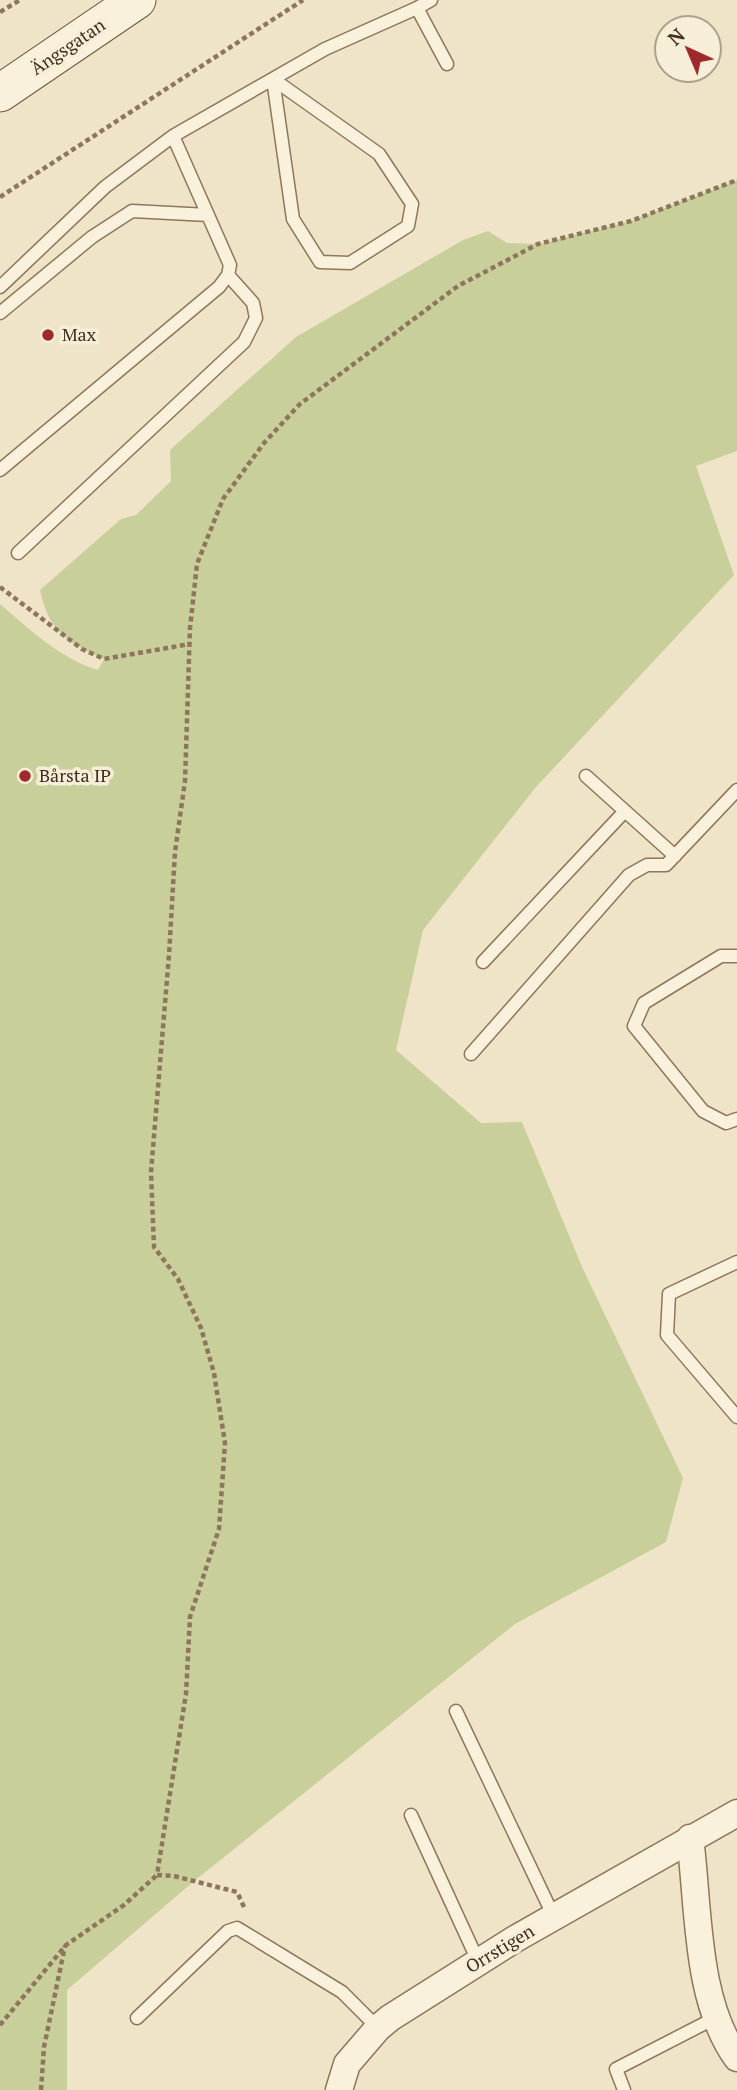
<svg xmlns="http://www.w3.org/2000/svg" width="737" height="2090" viewBox="0 0 737 2090" font-family="'PT Serif',serif">
<style>
.green{fill:#c9cf9b}
.lines{fill:none;stroke-linecap:round;stroke-linejoin:round}
.lane-casing{stroke:#8d765c;stroke-width:15}
.street-casing{stroke:#8d765c;stroke-width:29}
.secondary-casing{stroke:#6f573f;stroke-width:39}
.path{stroke:#8d765c;stroke-width:4.5;stroke-dasharray:5 3.5;stroke-linecap:butt}
.lane{stroke:#faf1dc;stroke-width:12}
.street{stroke:#faf1dc;stroke-width:26}
.secondary{stroke:#faf1dc;stroke-width:37}
.poi-dot{fill:#9e2a2b;stroke:#f7eed8;stroke-width:2.5}
.labels{text-anchor:middle;stroke-width:7;stroke-linejoin:round;paint-order:stroke}
.street-label{font-size:18px;fill:#3d2e20;stroke:#f7eed8}
.poi-label{font-size:18px;fill:#3d2e20;stroke:#f7eed8;text-anchor:start}
</style>
<rect width="100%" height="100%" fill="#f0e4c8"/>
<path class="green" d="M 737,180 L 737,451 L 696,466 L 734,575 L 536,787 L 423,930 L 396,1050 L 481,1123 L 522,1122 L 583,1269 L 683,1478 L 666,1542 L 515,1624 L 193,1882 L 67,1990 L 67,2090 L 0,2090 L 0,604 C 29,629 61,659 98,670 L 104,659 C 67,642 49,632 40,590 L 121,519 L 136,515 L 171,481 L 170,450 L 296,337 L 463,240 L 488,231 L 507,243 L 538,244 L 631,221 Z"/>
<g class="lines">
<g class="lane-casing">
<path id="lane" d="M 417,8 L 431,0
M 273,79 L 379,154 L 412,204 L 408,226 L 350,263 L 320,262 L 293,219 Z
M 0,287 L 105,187 L 173,136 L 325,49 L 417,8 L 447,64
M 0,313 L 92,237 L 132,211 L 208,215
M 0,470 L 219,287 L 228,275 L 230,265 L 173,136
M 18,553 L 244,342 L 256,318 L 253,303 L 228,275
M 586,776 L 675,856
M 737,956 L 721,956 L 644,1003 L 634,1026 L 703,1111 L 726,1123 L 737,1119
M 483,962 L 625,811
M 471,1054 L 629,875 L 647,865 L 666,865 L 737,790
M 737,1262 L 669,1294 L 667,1335 L 737,1417
M 456,1711 L 554,1917
M 411,1815 L 478,1961
M 137,2018 L 228,1931 L 237,1928 L 342,1992 L 378,2028
M 624,2090 L 616,2069 L 717,2017"/>
</g>
<g class="street-casing">
<path id="street" d="M 690,1838 C 699,1907 695,2000 737,2058
M 339,2090 L 347,2064 L 378,2028 L 390,2018 L 515,1939 L 737,1813"/>
</g>
<g class="secondary-casing">
<path id="secondary" d="M 0,93 L 137,0"/>
</g>
<path class="path" d="M 0,12 L 20,0
M 0,197 L 303,0
M 0,587 L 82,649 L 104,659 L 190,644
M 244,1907 L 237,1892 L 174,1876 L 157,1875 L 186,1694 L 190,1617 L 219,1529 L 225,1443 L 214,1373 L 201,1328 L 178,1279 L 154,1247 L 151,1172 L 169,955 L 175,852 L 185,781 L 190,628 L 197,564 L 223,499 L 264,443 L 300,404 L 458,286 L 538,244 L 631,221 L 737,180
M 0,2025 L 66,1945 L 124,1905 L 157,1875
M 41,2090 L 44,2047 L 65,1946"/>
<use href="#lane" class="lane"/>
<use href="#street" class="street"/>
<use href="#secondary" class="secondary"/>
</g>
<g class="poi-dot">
<circle cx="48" cy="335" r="7"/>
<circle cx="25" cy="776" r="7"/>
</g>
<g class="labels">
<g class="street-label">
<text transform="translate(68 47) rotate(-34)" y="6">Ängsgatan</text>
<text transform="translate(500 1949) rotate(-31)" y="6">Orrstigen</text>
</g>
<g class="poi-label">
<text x="62" y="341">Max</text>
<text x="39" y="782">Bårsta IP</text>
</g>
</g>
<g transform="translate(688 49) rotate(316)"><circle r="33" fill="#f7eed8" stroke="#ada18e" stroke-width="2"/>
<path d="M0-5L12 26L0 18L-12 26Z" fill="#9e2a2b"/>
<text y="-10" font-size="19" font-weight="bold" text-anchor="middle" fill="#3d2e20">N</text>
</g>
</svg>
